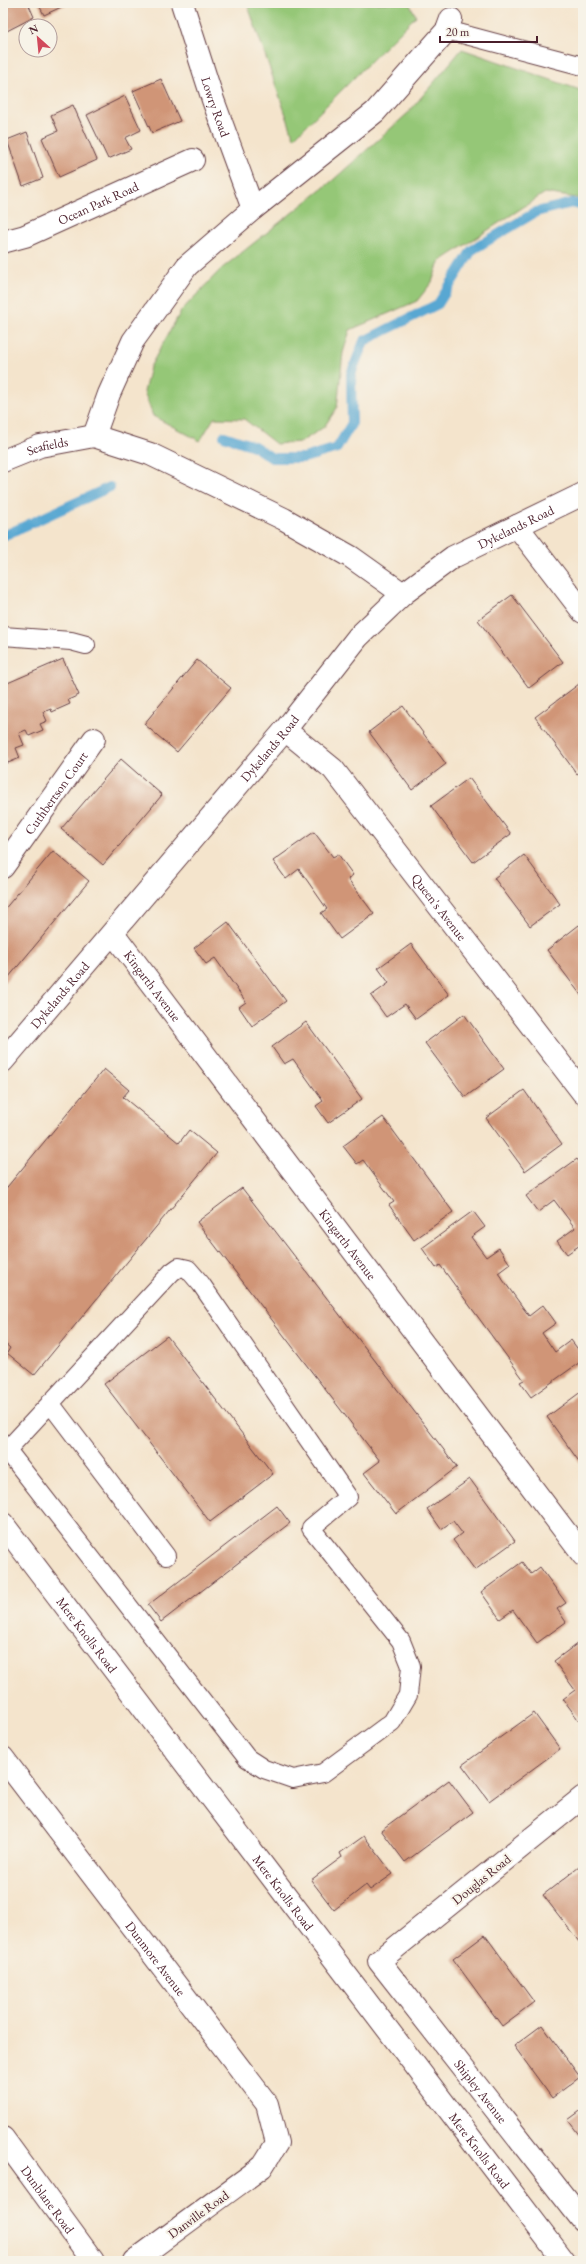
<svg xmlns="http://www.w3.org/2000/svg" width="586" height="2264" viewBox="0 0 586 2264" font-family="'EB Garamond',serif">
<style>
.green{fill:#95c777;stroke:#707351}
.lines{fill:none;stroke-linecap:round;stroke-linejoin:round}
.stream{stroke:#59a7d2;stroke-width:10}
.building{fill:#d09577}
.service-casing{stroke:#643d43;stroke-width:20}
.minor-casing{stroke:#643d43;stroke-width:24}
.secondary-casing{stroke:#643d43;stroke-width:24}
.service{stroke:#fff;stroke-width:18}
.minor{stroke:#fff;stroke-width:22}
.secondary{stroke:#fff;stroke-width:22}
.labels{text-anchor:middle;stroke-width:4;stroke-linejoin:round;paint-order:stroke}
.street-label{font-size:13px;fill:#4a1f2b;stroke:#f7f3e8}
</style>
<rect width="100%" height="100%" fill="#f7f3e8"/>
<filter id="ink" filterUnits="userSpaceOnUse"><feTurbulence type="fractalNoise" baseFrequency=".025" numOctaves="2"/><feDisplacementMap in="SourceGraphic" scale="8" xChannelSelector="R" yChannelSelector="G"/><feConvolveMatrix kernelMatrix="1 2 1 2 8 2 1 2 1" color-interpolation-filters="sRGB"/></filter>
<filter id="wash" filterUnits="userSpaceOnUse"><feTurbulence type="fractalNoise" baseFrequency=".012" numOctaves="4" result="noise"/><feDisplacementMap in="SourceGraphic" scale="16" xChannelSelector="R" yChannelSelector="G"/><feGaussianBlur stdDeviation="0.9" result="paint"/><feColorMatrix in="noise" values="0 0 0 0 0 0 0 0 0 0 0 0 0 0 0 0 0 1.4 0 .05"/><feComposite in="paint" operator="in"/></filter>
<g filter="url(#wash)">
<rect width="100%" height="100%" fill="#f4e4cc"/>
<path class="green" d="M 247,3 L 409,3 L 416,16 L 294,138 Z
M 462,49 L 583,91 L 583,199 L 545,193 L 439,262 L 432,282 L 417,301 L 350,330 L 343,353 L 337,408 L 324,427 L 301,442 L 276,444 L 244,419 L 214,418 L 200,441 L 153,416 L 144,392 L 150,367 L 181,311 L 221,269 L 332,181 L 408,113 Z"/>
<g class="lines">
<path class="stream" d="M 224,436 L 254,446 L 272,458 L 304,458 L 337,448 L 352,423 L 351,374 L 364,341 L 438,304 L 472,250 L 536,212 L 572,203 L 583,206
M 3,536 L 110,487"/>
</g>
<g id="blocks">
<path class="building" d="M 3,3 L 28,3 L 34,17 L 3,33 Z
M 38,3 L 70,3 L 44,15 Z
M 161,79 L 180,121 L 152,133 L 133,91 Z
M 125,96 L 141,130 L 125,138 L 131,149 L 108,159 L 87,115 Z
M 73,105 L 97,160 L 59,177 L 42,138 L 58,131 L 51,115 Z
M 27,132 L 43,178 L 23,186 L 7,140 Z
M 3,181 L 7,196 L 3,196 Z
M 512,595 L 563,662 L 529,688 L 478,620 Z
M 63,659 L 79,695 L 68,700 L 70,704 L 52,712 L 51,709 L 43,712 L 47,721 L 40,724 L 43,730 L 29,736 L 26,730 L 19,733 L 24,745 L 16,748 L 20,758 L 8,763 L 3,754 L 3,685 Z
M 197,660 L 231,688 L 177,752 L 144,724 Z
M 579,684 L 583,689 L 583,770 L 577,774 L 535,717 Z
M 403,706 L 446,764 L 412,790 L 369,732 Z
M 121,759 L 162,795 L 103,865 L 61,829 Z
M 469,778 L 511,834 L 473,862 L 431,806 Z
M 314,832 L 333,857 L 338,854 L 353,875 L 348,879 L 374,914 L 340,939 L 321,913 L 327,909 L 299,869 L 286,879 L 273,861 Z
M 53,851 L 89,881 L 3,984 L 3,911 Z
M 524,855 L 560,904 L 530,926 L 494,878 Z
M 228,922 L 286,1001 L 252,1026 L 239,1007 L 246,1002 L 215,958 L 206,964 L 194,948 Z
M 579,925 L 583,930 L 583,998 L 547,950 Z
M 411,944 L 449,995 L 416,1019 L 405,1004 L 386,1017 L 371,996 L 389,983 L 378,968 Z
M 464,1014 L 504,1069 L 465,1097 L 425,1043 Z
M 306,1022 L 362,1099 L 328,1123 L 316,1106 L 323,1101 L 293,1059 L 284,1064 L 272,1047 Z
M 104,1069 L 129,1090 L 123,1097 L 179,1143 L 189,1130 L 217,1153 L 34,1375 L 7,1353 L 10,1348 L 3,1342 L 3,1192 Z
M 524,1090 L 562,1144 L 525,1171 L 486,1118 Z
M 383,1117 L 453,1212 L 414,1240 L 389,1205 L 394,1202 L 363,1160 L 357,1164 L 343,1146 Z
M 577,1159 L 583,1167 L 583,1243 L 567,1254 L 557,1241 L 575,1228 L 554,1200 L 538,1212 L 526,1196 Z
M 242,1188 L 457,1467 L 396,1514 L 364,1473 L 380,1461 L 197,1222 Z
M 473,1211 L 485,1227 L 471,1237 L 486,1257 L 499,1248 L 510,1264 L 498,1273 L 529,1316 L 543,1305 L 556,1323 L 542,1333 L 555,1352 L 571,1340 L 583,1356 L 583,1360 L 531,1397 L 520,1382 L 524,1380 L 440,1265 L 436,1268 L 422,1248 Z
M 167,1336 L 273,1474 L 210,1522 L 104,1384 Z
M 582,1391 L 583,1393 L 583,1467 L 547,1417 Z
M 470,1479 L 515,1541 L 475,1570 L 453,1540 L 462,1533 L 453,1521 L 441,1529 L 427,1509 Z
M 277,1506 L 290,1523 L 161,1622 L 148,1605 Z
M 522,1562 L 531,1574 L 540,1567 L 566,1603 L 557,1609 L 566,1622 L 537,1643 L 513,1610 L 500,1619 L 481,1592 Z
M 582,1640 L 583,1642 L 583,1726 L 563,1699 L 575,1690 L 554,1661 Z
M 534,1713 L 560,1749 L 489,1801 L 462,1765 Z
M 449,1780 L 473,1812 L 405,1862 L 381,1830 Z
M 364,1836 L 393,1874 L 370,1890 L 366,1885 L 334,1910 L 311,1880 L 342,1857 L 340,1853 Z
M 583,1864 L 583,1947 L 543,1895 Z
M 485,1935 L 534,2002 L 502,2026 L 453,1959 Z
M 542,2025 L 580,2077 L 552,2098 L 514,2046 Z
M 583,2109 L 583,2140 L 568,2120 Z"/>
</g>
</g>
<g filter="url(#ink)">
<use href="#blocks" fill-opacity="0" stroke="#643d43" stroke-width="1"/>
<g class="lines">
<g class="service-casing">
<path id="service" d="M 447,30 L 583,66
M 3,636 L 71,641 L 86,645
M 50,1403 L 166,1556
M 3,1445 L 7,1450 L 172,1272 L 179,1267 L 188,1269 L 201,1284 L 348,1497 L 311,1528 L 401,1641 L 411,1666 L 408,1695 L 392,1722 L 323,1773 L 293,1779 L 264,1769 L 247,1758 L 7,1450"/>
</g>
<g class="minor-casing">
<g id="minor">
<path id="s1" d="M 182,3 L 213,100 L 253,209"/>
<path id="s2" d="M 3,242 L 25,236 L 193,160"/>
<path d="M 94,436 L 109,394 L 133,341 L 187,266 L 253,209 L 375,112 L 447,30 L 451,19"/>
<path id="s3" d="M 3,461 L 40,446 L 94,436 L 150,454 L 284,519 L 351,557 L 403,594"/>
<path d="M 517,526 L 583,612"/>
<path id="s4" d="M 285,730 L 333,769 L 583,1093"/>
<path id="s5" d="M 3,867 L 94,739"/>
<path id="s6" d="M 113,933 L 583,1555"/>
<path id="s7" d="M 3,1524 L 564,2261"/>
<path id="s8" d="M 3,1758 L 267,2104 L 277,2143 L 262,2167 L 134,2261"/>
<path id="s9" d="M 583,1797 L 379,1961 L 583,2221"/>
<path id="s10" d="M 3,2138 L 93,2261"/>
</g>
</g>
<g class="secondary-casing">
<g id="secondary">
<path id="s11" d="M 3,1061 L 285,730 L 358,637 L 403,594 L 453,557 L 583,494"/>
</g>
</g>
<use href="#service" class="service"/>
<use href="#minor" class="minor"/>
<use href="#secondary" class="secondary"/>
</g>
</g>
<g class="labels">
<g class="street-label">
<text dy="5" stroke="none"><textPath href="#s1" startOffset="109">Lowry Road</textPath></text>
<text dy="5" stroke="none"><textPath href="#s2" startOffset="103">Ocean Park Road</textPath></text>
<text dy="5" stroke="none"><textPath href="#s3" startOffset="47">Seafields</textPath></text>
<text dy="5" stroke="none"><textPath href="#s11" startOffset="747">Dykelands Road</textPath></text>
<text dy="5" stroke="none"><textPath href="#s11" startOffset="411">Dykelands Road</textPath></text>
<text dy="5" stroke="none"><textPath href="#s5" startOffset="91">Cuthbertson Court</textPath></text>
<text dy="5" stroke="none"><textPath href="#s4" startOffset="236">Queen's Avenue</textPath></text>
<text dy="5" stroke="none"><textPath href="#s6" startOffset="66">Kingarth Avenue</textPath></text>
<text dy="5" stroke="none"><textPath href="#s11" startOffset="87">Dykelands Road</textPath></text>
<text dy="5" stroke="none"><textPath href="#s6" startOffset="390">Kingarth Avenue</textPath></text>
<text dy="5" stroke="none"><textPath href="#s7" startOffset="139">Mere Knolls Road</textPath></text>
<text transform="translate(481 1879) rotate(-39)" y="5">Douglas Road</text>
<text dy="5" stroke="none"><textPath href="#s7" startOffset="463">Mere Knolls Road</textPath></text>
<text dy="5" stroke="none"><textPath href="#s8" startOffset="252">Dunmore Avenue</textPath></text>
<text dy="5" stroke="none"><textPath href="#s9" startOffset="427">Shipley Avenue</textPath></text>
<text dy="5" stroke="none"><textPath href="#s7" startOffset="787">Mere Knolls Road</textPath></text>
<text dy="5" stroke="none"><textPath href="#s10" startOffset="76">Dunblane Road</textPath></text>
<text transform="translate(198 2214) rotate(-36)" y="5">Danville Road</text>
</g>
</g>
<rect width="586" height="2264" fill="none" stroke="#f7f3e8" stroke-width="16"/>
<g transform="translate(38 38) rotate(333)"><circle r="19" fill="#f7f3e8" stroke="#b29e9c"/>
<path d="M0-3L7 15L0 10L-7 15Z" fill="#d1495b"/>
<text y="-6" font-size="11" font-weight="bold" text-anchor="middle" fill="#4a1f2b">N</text>
</g>
<path d="M440 36v6h97v-6" fill="none" stroke="#4a1f2b" stroke-width="2"/>
<text x="446" y="36" font-size="12" fill="#4a1f2b" stroke="#f7f3e8" stroke-width="3" paint-order="stroke">20 m</text>
</svg>
